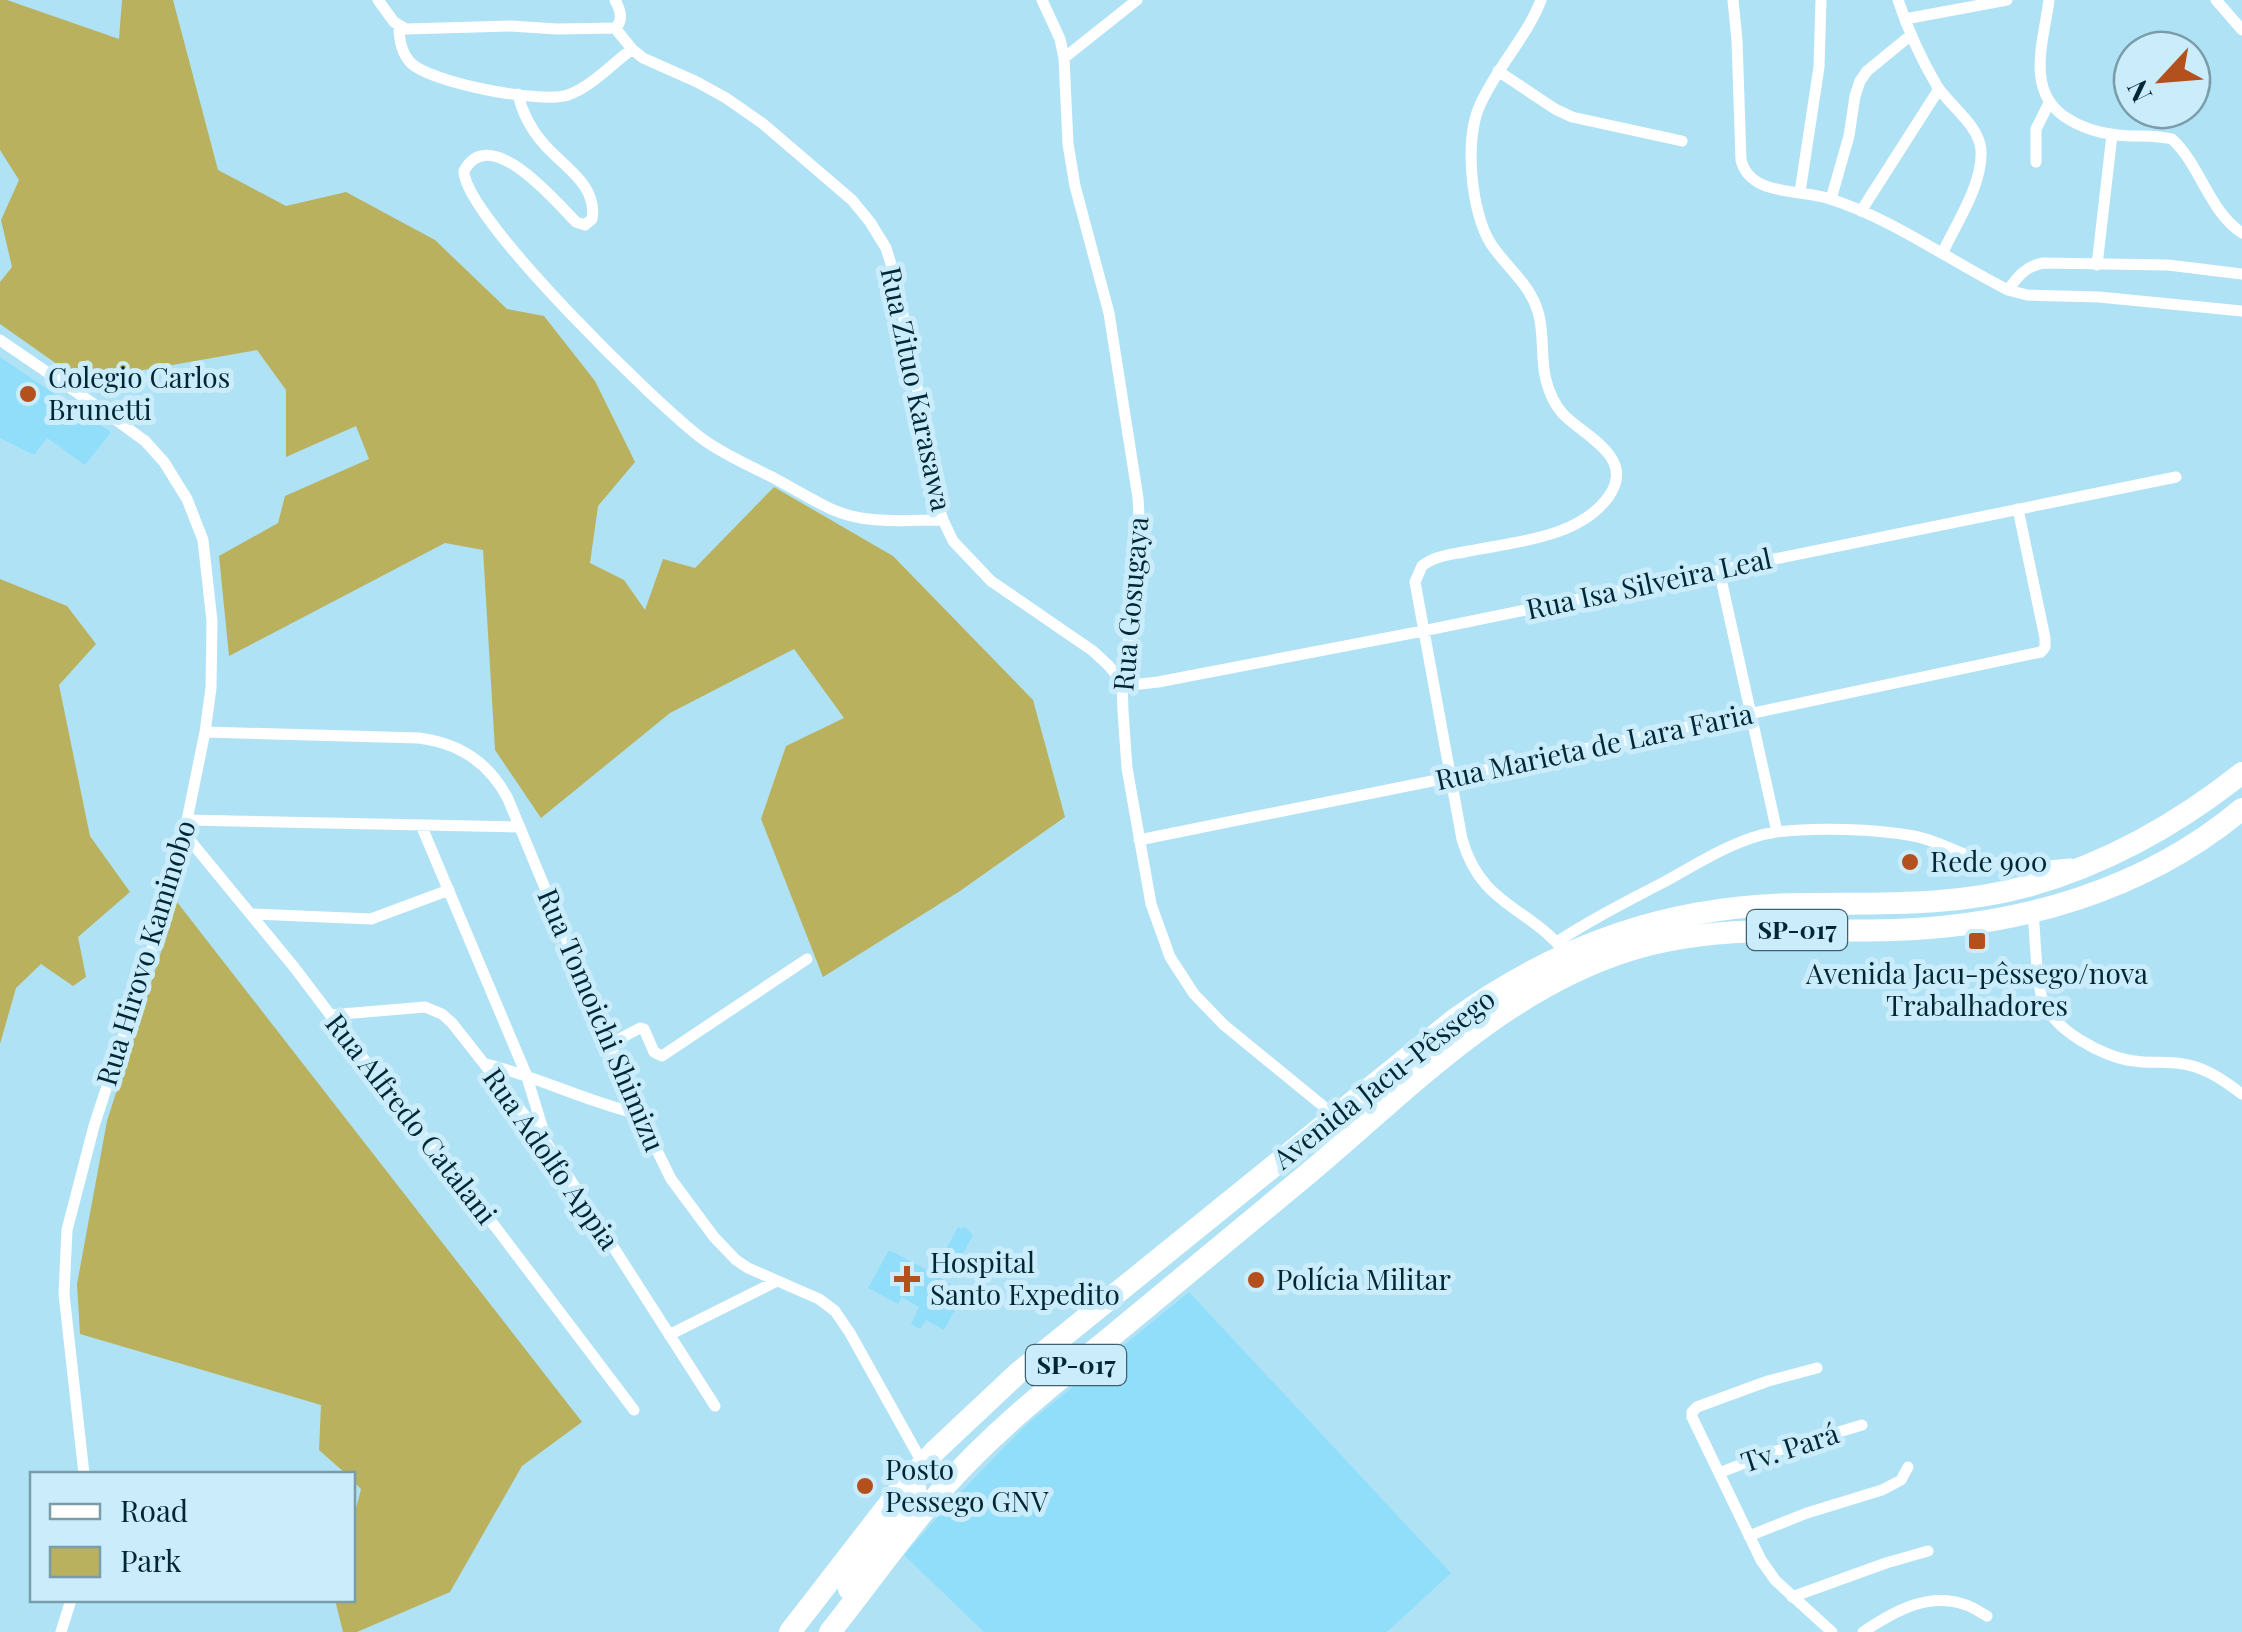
<svg xmlns="http://www.w3.org/2000/svg" width="2242" height="1632" viewBox="0 0 2242 1632" font-family="'Playfair Display',serif">
<style>
.built{fill:#91defb}
.green{fill:#b9b15e}
.lines{fill:none;stroke-linecap:round;stroke-linejoin:round}
.street{stroke:#fff;stroke-width:11}
.highway{stroke:#fff;stroke-width:22}
.poi-dot{fill:#b4501d;stroke:#cbecfa;stroke-width:4}
.labels{text-anchor:middle;stroke-width:10;stroke-linejoin:round;paint-order:stroke}
.shield{fill:#cbecfa;stroke:#3d626f;stroke-width:2.5}
.shield-label{font-size:25px;font-weight:bold;fill:#002733}
.poi-label{font-size:28px;fill:#002733;stroke:#cbecfa;text-anchor:start}
.street-label{font-size:28px;fill:#002733;stroke:#cbecfa}
</style>
<rect width="100%" height="100%" fill="#b0e2f6"/>
<path class="built" d="M 0,357 L 111,432 L 85,465 L 47,438 L 34,455 L 0,438 Z
M 964,1226 L 973,1235 L 958,1263 L 960,1265 L 958,1269 L 955,1268 L 951,1274 L 942,1269 L 937,1276 L 965,1292 L 944,1330 L 926,1320 L 920,1329 L 911,1324 L 919,1307 L 902,1297 L 898,1304 L 868,1288 L 889,1250 L 933,1273 L 958,1227 L 962,1229 Z
M 1189,1292 L 1451,1573 L 1387,1632 L 984,1632 L 904,1555 L 952,1501 L 1026,1425 Z"/>
<path class="green" d="M 0,0 L 7,0 L 119,39 L 122,0 L 173,0 L 218,170 L 286,206 L 346,192 L 435,240 L 507,309 L 544,316 L 595,381 L 635,462 L 598,506 L 590,563 L 624,580 L 645,610 L 663,559 L 695,568 L 774,487 L 893,556 L 1033,700 L 1065,817 L 960,891 L 823,977 L 761,819 L 786,746 L 844,718 L 794,649 L 670,713 L 541,818 L 495,750 L 483,550 L 445,543 L 229,656 L 219,556 L 278,523 L 285,496 L 369,459 L 356,426 L 286,457 L 286,390 L 257,350 L 81,381 L 0,324 L 0,282 L 12,267 L 1,220 L 19,180 L 0,150 Z
M 0,579 L 67,606 L 96,644 L 59,685 L 90,836 L 130,892 L 78,937 L 86,977 L 73,986 L 41,964 L 16,988 L 0,1044 Z
M 177,902 L 582,1422 L 522,1466 L 450,1592 L 357,1632 L 343,1632 L 335,1600 L 352,1600 L 353,1520 L 361,1489 L 353,1481 L 352,1474 L 346,1474 L 319,1450 L 321,1405 L 80,1334 L 77,1284 L 107,1121 Z"/>
<g class="lines">
<path class="street" d="M 378,0 L 394,22 L 406,29 L 511,26 L 557,29 L 615,28 C 624,21 620,9 615,0
M 1042,0 L 1060,39 L 1064,58 L 1068,144 L 1075,186 L 1109,313 L 1138,498 L 1140,533 L 1133,612 L 1122,682 L 1123,711 L 1127,768 L 1151,904 L 1170,957 L 1194,994 L 1224,1025 L 1356,1133
M 1541,0 C 1527,37 1496,68 1480,105 C 1464,139 1471,213 1491,244 C 1507,268 1530,284 1538,312 C 1545,334 1540,358 1546,380 C 1549,392 1554,404 1563,414 C 1584,436 1636,457 1609,496 C 1579,539 1512,542 1464,552 C 1449,555 1434,556 1422,566 L 1415,582 L 1462,839 C 1481,906 1528,906 1566,953
M 1733,0 L 1737,40 L 1741,160 C 1750,196 1798,189 1827,198 C 1892,218 1948,260 2008,290
M 1898,0 C 1908,30 1921,59 1937,86 C 1950,106 1979,125 1981,150 C 1983,184 1957,222 1943,252
M 2049,0 C 2044,40 2025,90 2065,117 C 2080,127 2099,133 2117,135 C 2136,137 2155,135 2172,139 C 2201,166 2208,210 2242,233
M 2216,0 L 2242,30
M 1905,19 L 2007,0
M 399,26 C 399,39 401,52 410,62 C 429,83 542,104 568,95 C 591,87 612,64 632,49
M 615,28 L 632,49 L 643,58 L 697,82 L 726,98 L 762,123 L 852,200 L 870,222 L 886,248 L 895,277 L 912,357 L 935,494 L 943,520 L 953,541 L 991,581 L 1093,651 L 1109,666 L 1122,682 L 1131,685 L 1158,682 L 1423,631 L 2176,477
M 1064,58 L 1137,0
M 1498,71 L 1555,109 L 1572,117 L 1682,141
M 518,94 C 522,112 530,128 543,143 C 562,166 598,184 592,219 L 585,225 L 576,222 C 556,202 490,122 464,171 C 464,217 660,408 704,440 C 725,455 748,465 770,476 C 791,487 810,499 831,509 C 866,525 905,520 943,520
M 2036,162 L 2036,129 L 2049,103
M 1800,192 L 1819,67 L 1821,0
M 1831,199 L 1849,136 L 1855,96 L 1860,81 L 1867,71 L 1911,35
M 1861,211 L 1939,89
M 2097,265 L 2112,135
M 2242,274 L 2168,265 L 2043,263 C 2026,266 2018,276 2008,290 L 2027,295 L 2099,297 L 2242,311
M 0,340 L 104,411 L 145,441 L 164,462 L 187,499 L 203,540 L 212,621 L 211,688 L 205,732 L 187,820 L 159,927 L 94,1126 L 67,1230 L 64,1294 L 84,1474
M 1719,570 L 1777,832
M 205,732 L 419,738 C 459,743 489,762 508,799 L 639,1114 L 671,1179 L 714,1237 L 736,1260 L 748,1268 L 819,1299 L 835,1311 L 850,1333 L 923,1464
M 187,820 L 520,827
M 421,825 L 526,1074 L 545,1136
M 183,832 L 294,967 L 394,1099 L 497,1229 L 634,1410
M 1139,840 L 1452,777 L 2041,652 L 2045,647 L 2045,638 L 2018,509
M 252,914 L 371,919 L 449,890
M 2033,914 C 2036,941 2035,972 2042,998 C 2051,1029 2104,1058 2134,1061 C 2152,1064 2171,1060 2188,1065 C 2208,1069 2226,1082 2242,1094
M 1557,942 C 1591,919 1628,901 1664,882 C 1699,863 1736,838 1776,832 C 1815,827 1876,829 1914,836 C 1936,840 1957,853 1979,859 C 2008,869 2040,867 2070,864
M 330,1015 L 425,1007 L 442,1014 L 452,1023 L 548,1145 L 715,1406
M 610,1044 L 640,1028 L 644,1029 L 654,1052 L 662,1056 L 807,959
M 486,1064 C 539,1077 587,1102 639,1114
M 669,1335 L 777,1281
M 1817,1368 L 1768,1381 L 1697,1407 L 1692,1412 L 1692,1417 L 1761,1560 L 1775,1580 L 1832,1632
M 1719,1473 L 1770,1453 L 1862,1425
M 1749,1536 L 1807,1513 L 1882,1490 L 1901,1480 L 1908,1467
M 1792,1597 L 1886,1563 L 1928,1551
M 61,1632 L 71,1600
M 1863,1632 C 1893,1612 1928,1591 1966,1605 C 1973,1607 1981,1613 1987,1616"/>
<path class="highway" d="M 849,1589 L 856,1570 L 916,1495 L 915,1488 L 903,1486
M 790,1632 L 903,1486 L 936,1450 L 1018,1373 L 1454,1020 C 1559,944 1671,905 1801,904 C 1878,903 1953,907 2028,886 C 2106,864 2179,823 2242,773
M 830,1632 C 869,1583 905,1531 947,1484 C 996,1429 1055,1383 1112,1336 C 1178,1282 1244,1227 1310,1172 C 1409,1089 1502,990 1630,950 C 1716,923 1805,933 1893,930 C 2019,926 2144,891 2242,809"/>
</g>
<g class="poi-dot">
<circle cx="28" cy="394" r="10"/>
<circle cx="1910" cy="862" r="10"/>
<rect x="1967" y="931" width="20" height="20" rx="5"/>
<path d="M902 1264h10v10h10v10h-10v10h-10v-10h-10v-10h10z"/>
<circle cx="1256" cy="1280" r="10"/>
<circle cx="865" cy="1486" r="10"/>
</g>
<g class="labels">
<g class="shield">
<rect x="1747" y="910" width="100" height="40" rx="8"/>
<rect x="1026" y="1345" width="100" height="40" rx="8"/>
</g>
<g class="shield-label">
<text x="1797" y="939">SP-017</text>
<text x="1076" y="1374">SP-017</text>
</g>
<g class="poi-label">
<text x="48" y="388">Colegio Carlos<tspan x="48" dy="32">Brunetti</tspan></text>
<text x="1930" y="872">Rede 900</text>
<text x="1977" y="984" text-anchor="middle">Avenida Jacu-pêssego/nova<tspan x="1977" dy="32">Trabalhadores</tspan></text>
<text x="930" y="1273">Hospital<tspan x="930" dy="32">Santo Expedito</tspan></text>
<text x="1276" y="1290">Polícia Militar</text>
<text x="885" y="1480">Posto<tspan x="885" dy="32">Pessego GNV</tspan></text>
</g>
<g class="street-label">
<text transform="translate(916 389) rotate(78)" y="10">Rua Zituo Karasawa</text>
<text transform="translate(1649 584) rotate(-12)" y="10">Rua Isa Silveira Leal</text>
<text transform="translate(1131 604) rotate(-85)" y="10">Rua Gosugaya</text>
<text transform="translate(1594 747) rotate(-12)" y="10">Rua Marieta de Lara Faria</text>
<text transform="translate(146 953) rotate(-73)" y="10">Rua Hirovo Kaminobo</text>
<text transform="translate(601 1020) rotate(67)" y="10">Rua Tomoichi Shimizu</text>
<text transform="translate(1384 1079) rotate(-38)" y="10">Avenida Jacu-Pêssego</text>
<text transform="translate(411 1119) rotate(52)" y="10">Rua Alfredo Catalani</text>
<text transform="translate(551 1159) rotate(55)" y="10">Rua Adolfo Appia</text>
<text transform="translate(1790 1448) rotate(-18)" y="10">Tv. Pará</text>
</g>
</g>
<rect x="30" y="1472" width="325" height="130" fill="#cbecfa" stroke="#7a9daa" stroke-width="2.5"/>
<rect x="50" y="1504" width="50" height="15" fill="#ffffff" stroke="#7a9daa" stroke-width="2.5"/>
<text x="120" y="1522" font-size="30" fill="#002733">Road</text>
<rect x="50" y="1547" width="50" height="30" fill="#b9b15e" stroke="#7a9daa" stroke-width="2.5"/>
<text x="120" y="1572" font-size="30" fill="#002733">Park</text>
<g transform="translate(2162 80) rotate(244)"><circle r="48" fill="#cbecfa" stroke="#7a9daa" stroke-width="2.5"/>
<path d="M0-8L18 38L0 25L-18 38Z" fill="#b4501d"/>
<text y="-15" font-size="28" font-weight="bold" text-anchor="middle" fill="#002733">N</text>
</g>
</svg>
